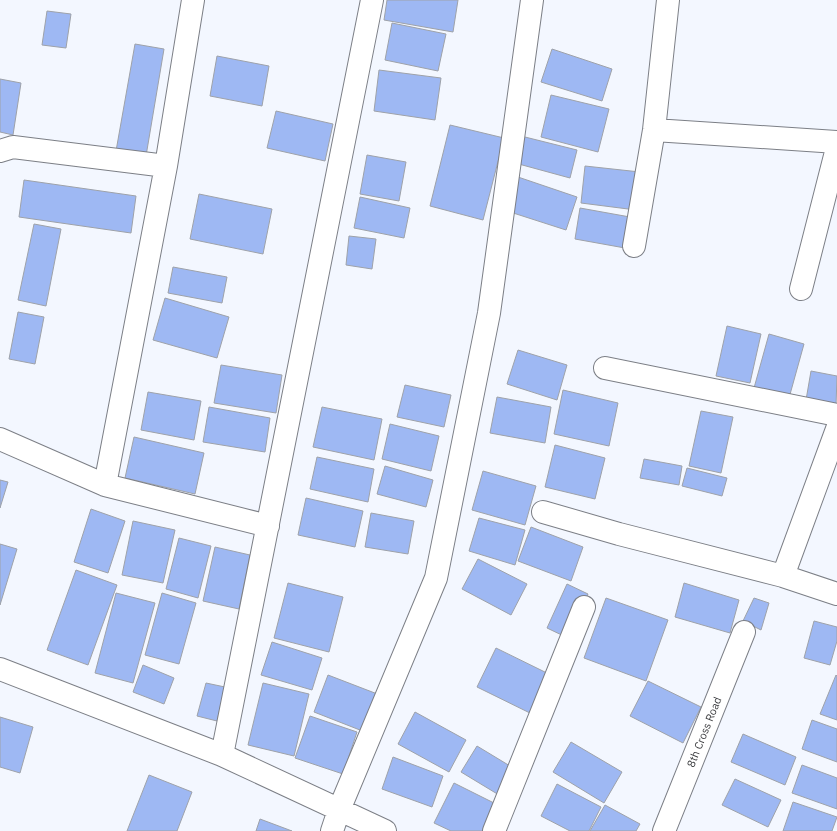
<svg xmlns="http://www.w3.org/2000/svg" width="837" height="831" viewBox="0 0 837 831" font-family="'IBM Plex Sans',sans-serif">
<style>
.building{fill:#9eb8f3;stroke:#9ea2a9}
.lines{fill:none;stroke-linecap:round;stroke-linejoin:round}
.street-casing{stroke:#7c7f86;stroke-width:24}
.street{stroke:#fff;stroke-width:22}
.labels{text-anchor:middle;stroke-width:4;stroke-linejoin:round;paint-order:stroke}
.street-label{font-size:11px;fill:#3a3b3e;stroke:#fff}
</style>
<rect width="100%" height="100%" fill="#f3f7ff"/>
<path class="building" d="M 387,0 L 458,0 L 453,32 L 384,20 Z
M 47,11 L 71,14 L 66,48 L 42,45 Z
M 392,23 L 446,34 L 438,71 L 385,60 Z
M 135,44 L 164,49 L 146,156 L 116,151 Z
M 552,49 L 612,69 L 602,101 L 541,82 Z
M 217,56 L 269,66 L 262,106 L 210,96 Z
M 379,70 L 441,78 L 435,120 L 374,111 Z
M 0,79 L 21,83 L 13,135 L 0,132 Z
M 551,95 L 609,109 L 598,152 L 541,137 Z
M 276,111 L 333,124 L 325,161 L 267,148 Z
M 450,125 L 504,138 L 483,220 L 430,206 Z
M 521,136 L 577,150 L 570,178 L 515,163 Z
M 367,155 L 406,162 L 399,201 L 360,194 Z
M 585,166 L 640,172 L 636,210 L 581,203 Z
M 518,177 L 577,197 L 566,230 L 507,211 Z
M 24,180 L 136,196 L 131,233 L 19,217 Z
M 199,194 L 272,209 L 263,254 L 190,239 Z
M 360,197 L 410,208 L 404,238 L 354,228 Z
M 580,208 L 630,217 L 625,248 L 575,239 Z
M 34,224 L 61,229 L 46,306 L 18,300 Z
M 349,236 L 376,239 L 372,269 L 346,265 Z
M 173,267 L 227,277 L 222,303 L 168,293 Z
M 165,298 L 229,317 L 217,358 L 153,340 Z
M 18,312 L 44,317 L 35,364 L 9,359 Z
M 727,326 L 761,334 L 750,383 L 716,376 Z
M 769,334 L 804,344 L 789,398 L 754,388 Z
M 518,350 L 567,365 L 557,400 L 507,384 Z
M 221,365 L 282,375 L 276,413 L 214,403 Z
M 811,371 L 837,376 L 836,406 L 806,400 Z
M 405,385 L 451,395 L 444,427 L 397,417 Z
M 563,390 L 618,403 L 609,446 L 554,434 Z
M 148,392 L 201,401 L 194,440 L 141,430 Z
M 497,397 L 551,407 L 545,443 L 490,433 Z
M 209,407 L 270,418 L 265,452 L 203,442 Z
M 322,407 L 382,419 L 374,460 L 313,447 Z
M 701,411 L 733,417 L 721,473 L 689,466 Z
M 390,424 L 439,436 L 431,471 L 382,459 Z
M 134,437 L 204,453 L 195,494 L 125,478 Z
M 555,445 L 605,458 L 595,499 L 545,487 Z
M 317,457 L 374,469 L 368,502 L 310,489 Z
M 644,459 L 682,466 L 679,485 L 640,478 Z
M 385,466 L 433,480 L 426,507 L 377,494 Z
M 687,468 L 727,478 L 722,496 L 682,486 Z
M 483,471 L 536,486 L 525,525 L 472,510 Z
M 0,480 L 8,482 L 0,508 Z
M 306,498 L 363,511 L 355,547 L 298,535 Z
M 91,509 L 125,521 L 108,573 L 74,562 Z
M 371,513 L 414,521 L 408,554 L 365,547 Z
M 479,518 L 525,530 L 515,565 L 469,551 Z
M 133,521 L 175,530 L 163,583 L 122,575 Z
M 531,527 L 583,547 L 571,581 L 518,561 Z
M 179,538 L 211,546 L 198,598 L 166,589 Z
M 0,544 L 17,549 L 0,605 Z
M 215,547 L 250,555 L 239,609 L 203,601 Z
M 478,559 L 527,584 L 511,615 L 462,589 Z
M 76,570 L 117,585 L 88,665 L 47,650 Z
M 288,583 L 343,597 L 329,652 L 274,638 Z
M 684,583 L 739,600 L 730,633 L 675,617 Z
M 567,584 L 588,594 L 568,638 L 547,628 Z
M 116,593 L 155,603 L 133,683 L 95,673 Z
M 162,593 L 196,603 L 179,664 L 145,655 Z
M 606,598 L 668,620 L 646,681 L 584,658 Z
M 754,598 L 769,603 L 761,630 L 743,621 Z
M 814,621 L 837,627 L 837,641 L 830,665 L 804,658 Z
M 272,642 L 322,658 L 312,690 L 261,675 Z
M 496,648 L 553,676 L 534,715 L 477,687 Z
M 143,665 L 174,678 L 164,704 L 133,692 Z
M 328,675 L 380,695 L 365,732 L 314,712 Z
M 836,675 L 837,676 L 837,720 L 820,714 Z
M 648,681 L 701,707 L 683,743 L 630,716 Z
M 206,683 L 225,687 L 217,721 L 197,716 Z
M 263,683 L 309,694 L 294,756 L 248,745 Z
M 415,712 L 466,740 L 449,772 L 398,744 Z
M 310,716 L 357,732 L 343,774 L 295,758 Z
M 0,717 L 33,727 L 20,773 L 0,767 Z
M 812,720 L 837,729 L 837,762 L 802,749 Z
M 743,734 L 796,757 L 785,785 L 731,762 Z
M 571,742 L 622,772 L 604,803 L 553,772 Z
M 477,746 L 515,769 L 499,795 L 461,772 Z
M 393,757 L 443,776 L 432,807 L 382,789 Z
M 802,765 L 837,778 L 837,809 L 792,793 Z
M 149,775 L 192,792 L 177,831 L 127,831 Z
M 735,779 L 781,800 L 768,827 L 722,805 Z
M 454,783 L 498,805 L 485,831 L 451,831 L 434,823 Z
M 557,784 L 601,807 L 589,831 L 570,831 L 541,816 Z
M 793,802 L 837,817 L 832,831 L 783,831 Z
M 605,805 L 640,824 L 636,831 L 590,831 Z
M 260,819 L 292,831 L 256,831 Z"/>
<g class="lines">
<g class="street-casing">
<path id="street" d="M 654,130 L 837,142
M 0,151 L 13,147 L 166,166
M 634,246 L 654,130 L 668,0
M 801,289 L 837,148
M 605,368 L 837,415
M 0,439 L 105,485 L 268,526
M 105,485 L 166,166 L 193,0
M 543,512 L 619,534 L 783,576 L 837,594
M 783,576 L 837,429
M 0,669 L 222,755 L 385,831
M 222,755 L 372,0
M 332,831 L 339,810 L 436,578 L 489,313 L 532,0
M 494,831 L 584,607
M 664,831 L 744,632"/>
</g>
<use href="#street" class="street"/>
</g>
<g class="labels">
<g class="street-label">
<text transform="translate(704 732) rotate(-68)" y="4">8th Cross Road</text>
</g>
</g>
</svg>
